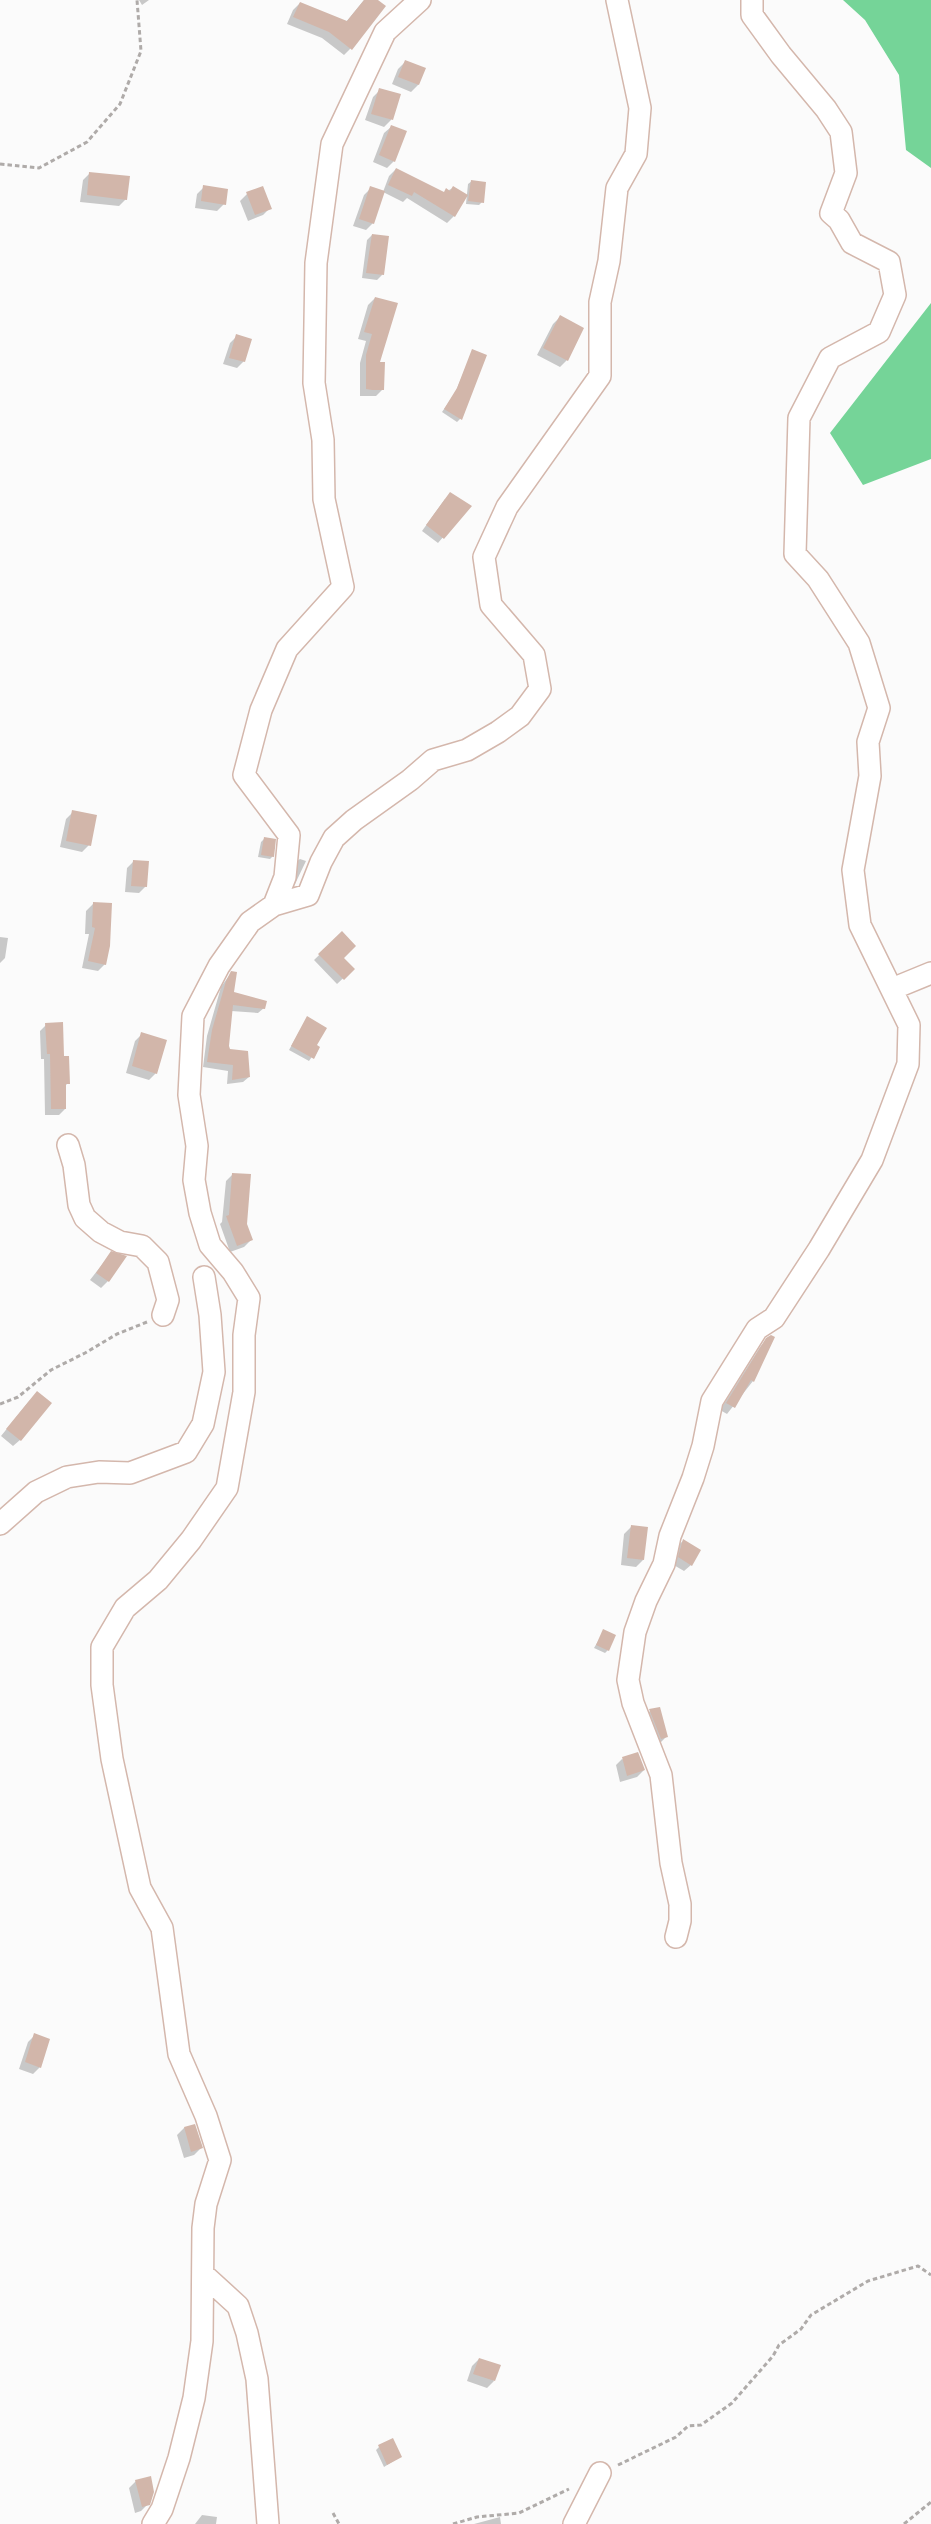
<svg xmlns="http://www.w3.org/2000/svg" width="931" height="2524" viewBox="0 0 931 2524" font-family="'IBM Plex Sans',sans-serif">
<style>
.forest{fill:#75d498}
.shadow{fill:#0003}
.building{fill:#d2b6aa}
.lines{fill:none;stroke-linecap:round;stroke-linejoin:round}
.minor-casing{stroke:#d4b7ac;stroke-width:24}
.path{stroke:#afaba9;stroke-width:3;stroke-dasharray:4.5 3;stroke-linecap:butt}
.minor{stroke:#fff;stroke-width:21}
</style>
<rect width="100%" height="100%" fill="#fbfbfb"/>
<path class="forest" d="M 843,0 L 931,0 L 931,168 L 906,150 L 899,75 L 865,20 Z
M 931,303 L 931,459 L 863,485 L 830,433 Z"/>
<path class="shadow" d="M 139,0 L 149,0 L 142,5 Z
M 364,0 L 376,0 L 350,49 L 344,55 L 322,38 L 287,24 L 293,10 L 300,3 L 346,22 Z
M 405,62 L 424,69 L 418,85 L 411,92 L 392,84 L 398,69 Z
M 380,90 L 399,95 L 391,120 L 384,127 L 365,120 L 373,97 Z
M 391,127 L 394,161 L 387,168 L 373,162 L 384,133 Z
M 396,169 L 443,193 L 453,188 L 454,216 L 447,223 L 407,198 L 403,202 L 383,192 L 373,223 L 366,230 L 353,226 L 364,195 L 371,188 L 383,192 L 389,176 Z
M 90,173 L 126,199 L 119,206 L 80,202 L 83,180 Z
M 472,181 L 482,202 L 479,205 L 466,204 L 468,184 Z
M 204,187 L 224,204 L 217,211 L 195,208 L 197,194 Z
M 247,194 L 270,208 L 263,215 L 248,221 L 240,201 Z
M 372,235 L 382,275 L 377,280 L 362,278 L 367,240 Z
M 375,298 L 378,363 L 383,389 L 376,396 L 360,396 L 360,363 L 366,341 L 358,339 L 368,305 Z
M 560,317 L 567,360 L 560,367 L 537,355 L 553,324 Z
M 237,336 L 244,361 L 237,368 L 223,364 L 230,343 Z
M 473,350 L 460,419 L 457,422 L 442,412 L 455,393 Z
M 445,499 L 470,506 L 438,543 L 422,531 Z
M 73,812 L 89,845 L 82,852 L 60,847 L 66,819 Z
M 264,839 L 273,856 L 270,859 L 258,857 L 261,842 Z
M 300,859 L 306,861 L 295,884 L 297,861 Z
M 133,862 L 146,886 L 139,893 L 125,892 L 127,868 Z
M 93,904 L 105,964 L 98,971 L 82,968 L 89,934 L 85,934 L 86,911 Z
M 342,933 L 342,958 L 353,969 L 337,984 L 314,960 Z
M 0,937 L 8,938 L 5,958 L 0,963 Z
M 231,973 L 233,993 L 264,1008 L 258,1013 L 231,1011 L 228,1047 L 249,1077 L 243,1082 L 227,1084 L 228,1071 L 203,1067 L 207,1036 L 221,987 Z
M 307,1018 L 315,1046 L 318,1048 L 309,1061 L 289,1050 Z
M 46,1025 L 63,1058 L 68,1083 L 64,1087 L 65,1109 L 59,1115 L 45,1115 L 44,1059 L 41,1059 L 40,1031 Z
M 142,1034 L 156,1073 L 149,1080 L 126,1073 L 135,1041 Z
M 233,1174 L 251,1240 L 244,1247 L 230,1252 L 220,1224 L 222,1222 L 226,1181 Z
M 111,1253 L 108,1281 L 101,1288 L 90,1280 Z
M 767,1339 L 753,1381 L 727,1414 L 720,1410 L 760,1347 Z
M 30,1400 L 20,1440 L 13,1446 L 1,1436 Z
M 631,1527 L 643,1560 L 636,1567 L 621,1565 L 624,1534 Z
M 683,1541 L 691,1565 L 684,1571 L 672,1564 L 676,1547 Z
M 604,1631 L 608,1650 L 605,1653 L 594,1648 Z
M 650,1711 L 667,1736 L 660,1743 L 643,1718 Z
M 622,1759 L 644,1770 L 637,1777 L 620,1782 L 616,1765 Z
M 35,2035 L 40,2067 L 33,2074 L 19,2069 L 28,2042 Z
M 194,2126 L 201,2148 L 194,2155 L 184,2158 L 177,2135 L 184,2128 Z
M 479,2359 L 494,2381 L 487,2388 L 467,2381 L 472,2366 Z
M 379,2447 L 400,2457 L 384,2467 L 376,2450 Z
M 136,2481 L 148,2504 L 141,2511 L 135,2513 L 129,2488 Z
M 202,2515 L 217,2517 L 216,2524 L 195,2524 Z
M 500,2517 L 501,2524 L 474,2524 Z"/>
<path class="building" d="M 364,0 L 378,0 L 386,6 L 352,50 L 329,32 L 293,17 L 300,2 L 347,21 Z
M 405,60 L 426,68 L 419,85 L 398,77 Z
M 379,88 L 401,94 L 393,120 L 371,114 Z
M 391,125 L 407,131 L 395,162 L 379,155 Z
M 396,168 L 444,192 L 446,188 L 450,191 L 453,186 L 468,195 L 455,217 L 414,192 L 412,196 L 388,185 Z
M 89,172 L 130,176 L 127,200 L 87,195 Z
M 471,180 L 486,182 L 484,203 L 468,201 Z
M 203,185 L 228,189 L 226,205 L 201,201 Z
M 263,186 L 272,209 L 255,215 L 246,192 Z
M 370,186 L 385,191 L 374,224 L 359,219 Z
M 372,234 L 389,236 L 384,275 L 366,273 Z
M 375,297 L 398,303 L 380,362 L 385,362 L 384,390 L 372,390 L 366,389 L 366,355 L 372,334 L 364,332 Z
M 560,315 L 584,328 L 568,361 L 543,348 Z
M 236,334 L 252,339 L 245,362 L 229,358 Z
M 472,349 L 487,355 L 462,420 L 444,409 L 457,388 Z
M 450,492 L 472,506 L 444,539 L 426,525 Z
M 72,810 L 97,815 L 91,846 L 66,841 Z
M 264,837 L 276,839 L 274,857 L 261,855 Z
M 133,860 L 149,861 L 147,887 L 131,886 Z
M 93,902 L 112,903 L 110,946 L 106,965 L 88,961 L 95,928 L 92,927 Z
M 342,931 L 356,946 L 344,958 L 355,969 L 344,980 L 318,954 Z
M 231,971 L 237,972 L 234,992 L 267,1001 L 265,1009 L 233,1005 L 229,1046 L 230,1049 L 248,1051 L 250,1077 L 232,1080 L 233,1065 L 207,1062 L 212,1030 L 226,981 Z
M 307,1016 L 327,1028 L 317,1045 L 320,1047 L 314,1059 L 291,1046 Z
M 63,1022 L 64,1056 L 69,1056 L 70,1084 L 66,1084 L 66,1109 L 51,1109 L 50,1054 L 47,1054 L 45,1023 Z
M 141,1032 L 167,1040 L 157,1074 L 132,1066 Z
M 232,1173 L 251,1174 L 247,1224 L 253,1240 L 237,1246 L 226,1216 L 229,1215 Z
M 111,1251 L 127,1256 L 109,1282 L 96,1273 Z
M 771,1335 L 775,1337 L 754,1382 L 751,1380 L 735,1408 L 726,1403 L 766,1338 Z
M 37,1391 L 52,1403 L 21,1441 L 6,1429 Z
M 631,1525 L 648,1527 L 644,1560 L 627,1558 Z
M 683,1539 L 701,1550 L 692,1566 L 678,1557 Z
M 603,1629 L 616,1635 L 609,1651 L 596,1645 Z
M 660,1707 L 668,1737 L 661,1739 L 649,1709 Z
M 638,1752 L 645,1770 L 627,1776 L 622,1757 Z
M 34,2033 L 50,2039 L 41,2068 L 25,2062 Z
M 195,2124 L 203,2148 L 191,2152 L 184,2127 Z
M 479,2358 L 501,2365 L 495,2381 L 473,2374 Z
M 393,2438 L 402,2457 L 387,2465 L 378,2445 Z
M 151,2476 L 154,2492 L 150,2505 L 142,2507 L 135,2480 Z"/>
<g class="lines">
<g class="minor-casing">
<path id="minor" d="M 274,905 L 285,877 L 289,835 L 244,775 L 261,710 L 287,649 L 343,587 L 324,499 L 323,440 L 314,383 L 316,263 L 332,144 L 385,32 L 420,0
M 892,989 L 931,973
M 68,1145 L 74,1165 L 79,1205 L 85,1218 L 101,1232 L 120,1242 L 142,1246 L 158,1262 L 168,1300 L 163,1315
M 0,1524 L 36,1492 L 67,1477 L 99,1472 L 130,1473 L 186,1452 L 203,1424 L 214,1372 L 210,1315 L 204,1277
M 676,1937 L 680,1921 L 680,1904 L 671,1863 L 661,1775 L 633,1703 L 628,1680 L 635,1632 L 646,1601 L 664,1564 L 670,1536 L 693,1478 L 703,1446 L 712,1401 L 757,1329 L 774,1318 L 819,1249 L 872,1160 L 908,1064 L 909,1025 L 860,925 L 853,870 L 870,776 L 868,742 L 879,708 L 859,643 L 818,579 L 795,554 L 799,418 L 830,358 L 879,332 L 895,295 L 889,262 L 852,243 L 839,220 L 831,213 L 846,173 L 841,132 L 826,109 L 781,55 L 752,15 L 752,0
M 203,2274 L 238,2306 L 247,2333 L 257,2379 L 268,2524
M 153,2524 L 162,2509 L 179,2458 L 194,2398 L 202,2341 L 203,2228 L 206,2204 L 220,2160 L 206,2116 L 179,2054 L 162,1928 L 140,1888 L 112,1759 L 102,1685 L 102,1647 L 125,1608 L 158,1580 L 191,1540 L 227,1488 L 244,1392 L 244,1335 L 249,1298 L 233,1272 L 210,1245 L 200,1213 L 194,1180 L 197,1146 L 189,1095 L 193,1016 L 219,966 L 250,922 L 274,905 L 308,895 L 321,862 L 334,838 L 354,820 L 410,780 L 433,760 L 467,750 L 498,732 L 520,716 L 540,689 L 534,655 L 491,605 L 484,557 L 507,507 L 600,376 L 600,302 L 609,261 L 617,188 L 636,154 L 640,108 L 617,0
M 574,2524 L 600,2473"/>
</g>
<path class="path" d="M 0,164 L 39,168 L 87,142 L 120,104 L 141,51 L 137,0
M 0,1404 L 18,1397 L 51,1370 L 85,1353 L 117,1334 L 147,1322
M 618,2465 L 676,2437 L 688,2426 L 701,2425 L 732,2403 L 773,2356 L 779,2345 L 801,2329 L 811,2315 L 868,2281 L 918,2266 L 931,2275
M 333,2513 L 339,2524
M 453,2524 L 477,2517 L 519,2513 L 569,2489
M 904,2524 L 931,2502"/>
<use href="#minor" class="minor"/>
</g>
</svg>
